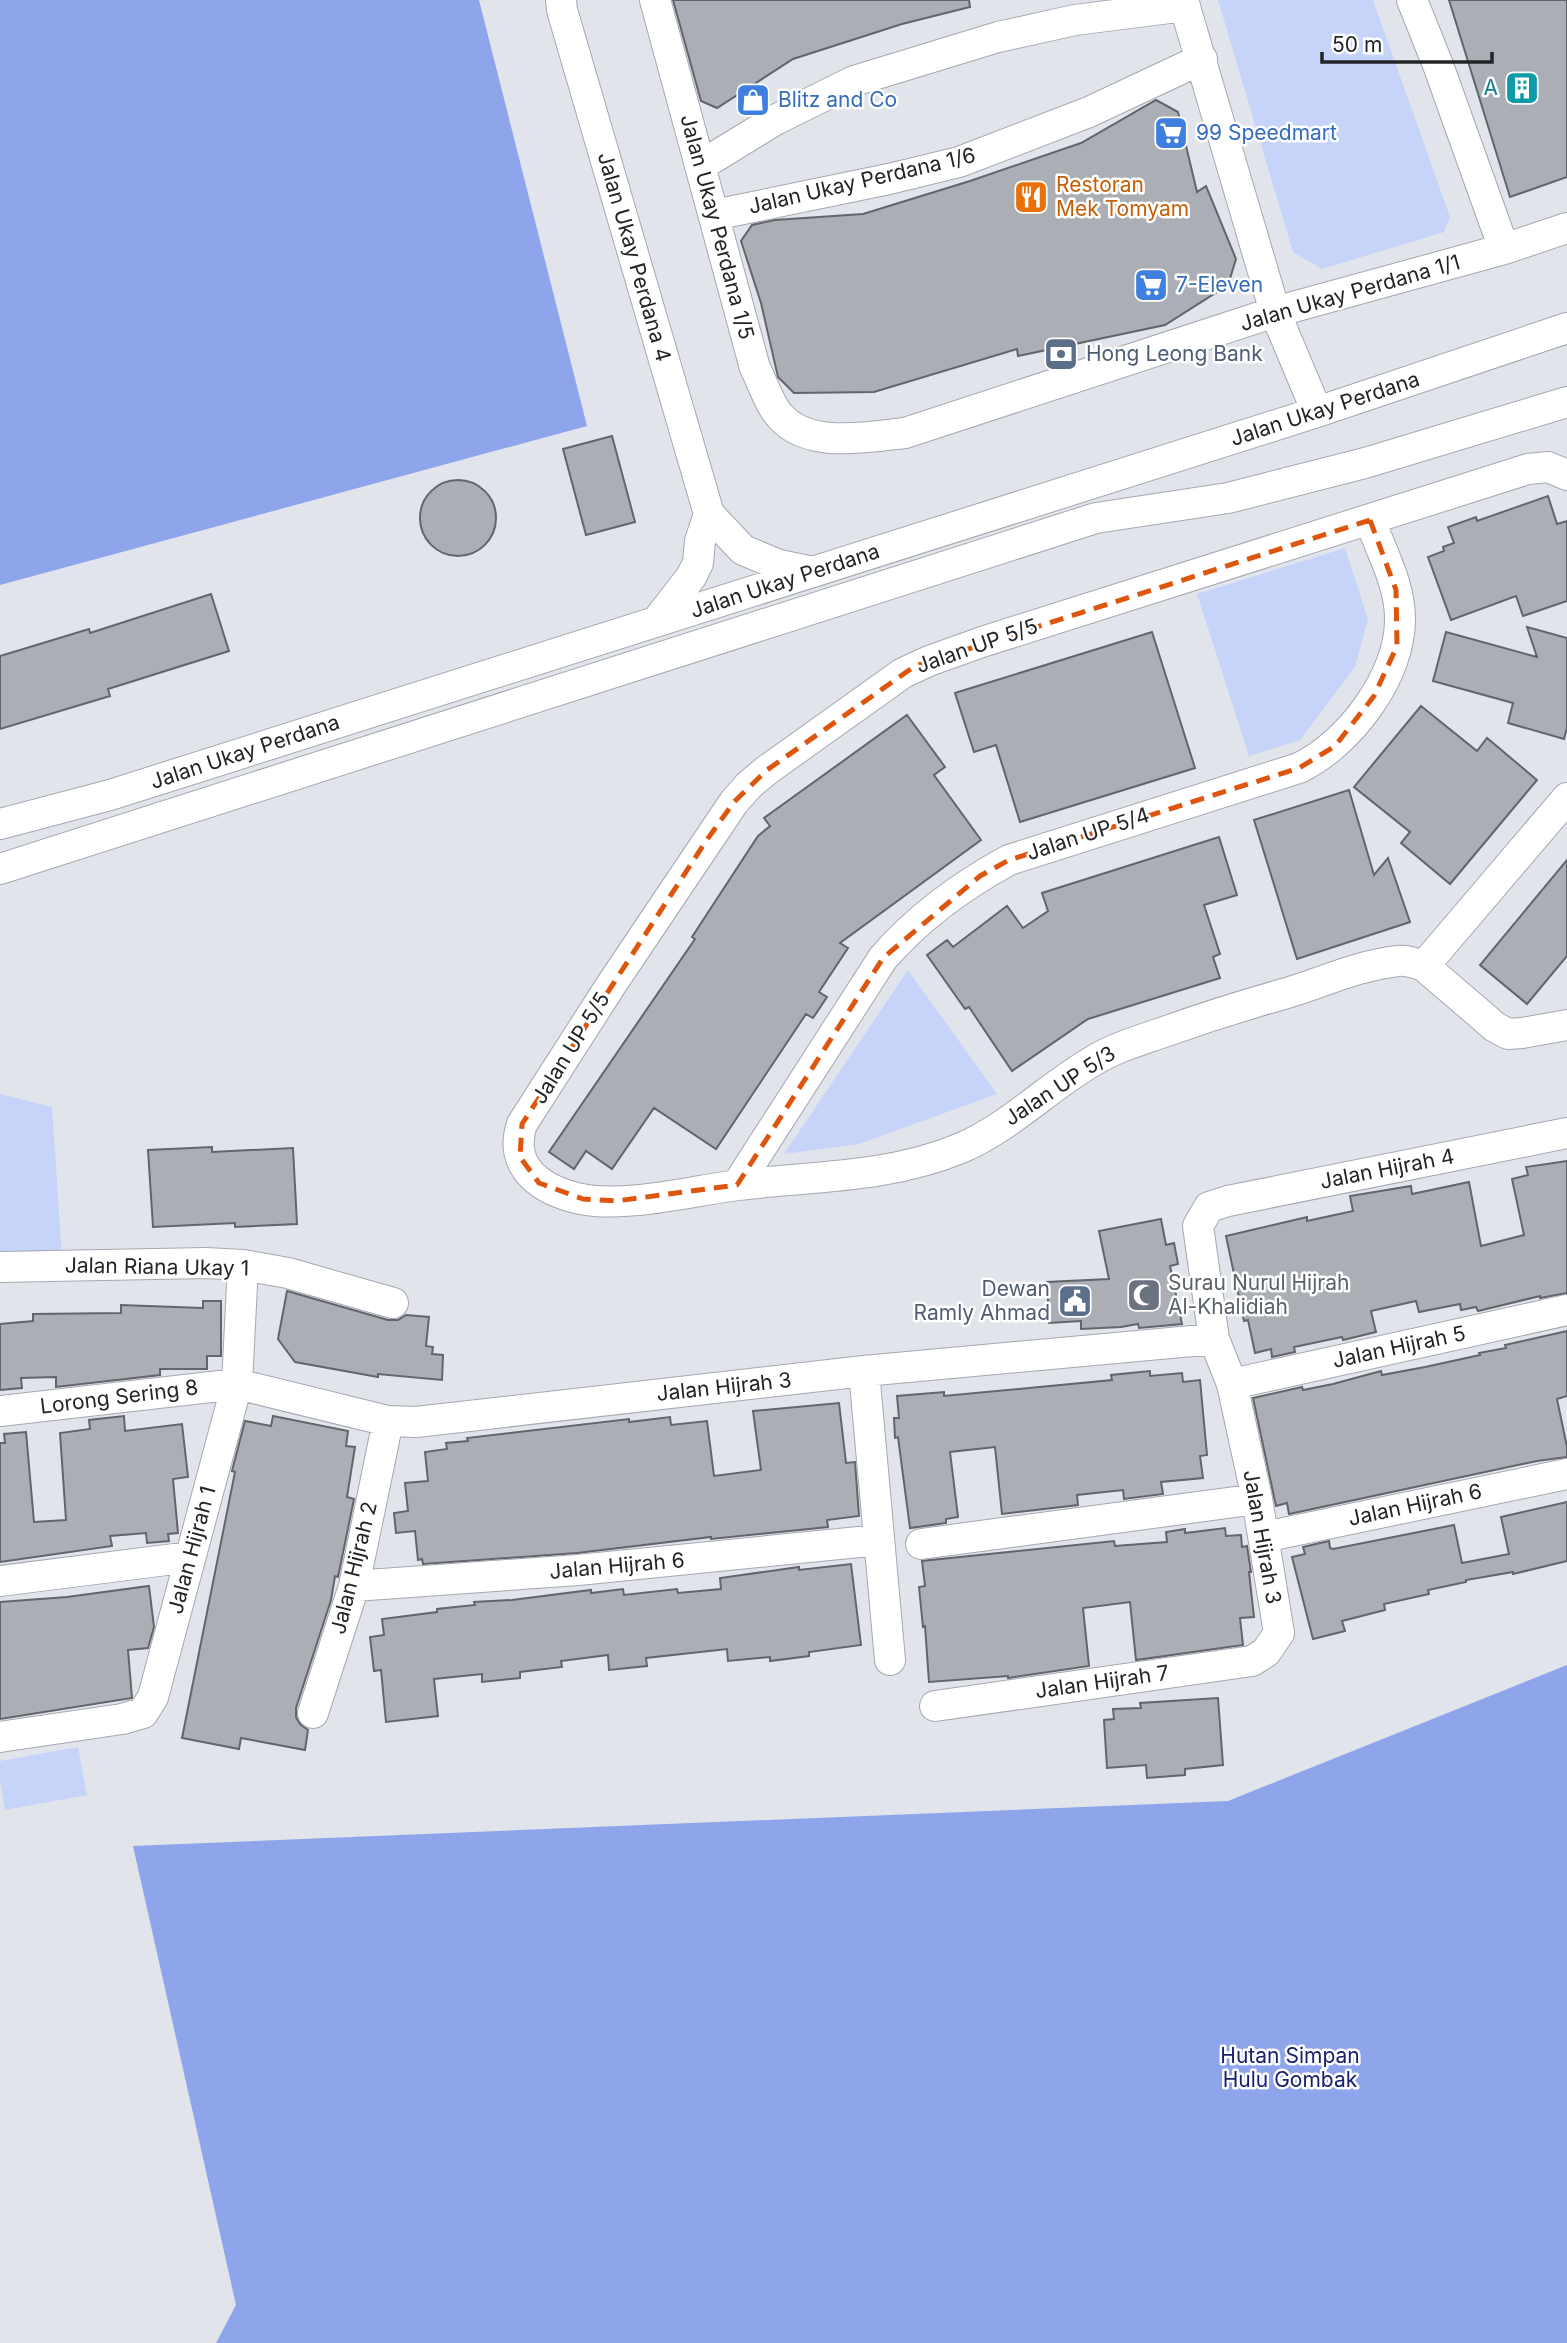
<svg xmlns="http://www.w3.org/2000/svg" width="1567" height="2343" viewBox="0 0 1567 2343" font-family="Inter,sans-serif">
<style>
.green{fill:#c6d4fa}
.forest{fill:#8ea5eb}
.building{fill:#acaeb5;stroke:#62656b;stroke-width:2}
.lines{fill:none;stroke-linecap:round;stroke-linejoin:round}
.minor-casing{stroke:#a6a8af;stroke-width:32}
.minor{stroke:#fff;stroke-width:30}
.marked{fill:none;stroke:#de560d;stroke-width:5;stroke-dasharray:14 9;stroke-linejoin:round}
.labels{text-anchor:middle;stroke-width:5;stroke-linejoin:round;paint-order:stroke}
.culture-label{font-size:21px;fill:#0d838f;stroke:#fff;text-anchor:end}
.shop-label{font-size:21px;fill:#366cbe;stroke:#fff;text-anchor:start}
.street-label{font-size:21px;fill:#232427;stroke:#fff}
.food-label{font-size:21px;fill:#c56008;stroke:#fff;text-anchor:start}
.service-label{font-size:21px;fill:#4e5e75;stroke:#fff;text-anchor:start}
.worship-label{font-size:21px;fill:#5b616d;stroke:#fff;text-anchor:start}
.park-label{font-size:21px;fill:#162170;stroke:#fff}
</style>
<rect width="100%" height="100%" fill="#e1e4eb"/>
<path class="green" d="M 1218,0 L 1373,0 L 1450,217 L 1444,232 L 1322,269 L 1293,252 Z
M 1345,548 L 1368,619 L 1355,667 L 1300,740 L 1249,756 L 1197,594 Z
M 908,970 L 997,1094 L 859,1144 L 784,1154 Z
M 0,1094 L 52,1107 L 62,1258 L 0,1254 Z
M 78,1747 L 87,1795 L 5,1810 L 0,1781 L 0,1761 Z"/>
<path class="forest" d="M 0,0 L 479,0 L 587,426 L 0,585 Z
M 1567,1665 L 1567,2343 L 216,2343 L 236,2305 L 133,1846 L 1228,1801 Z"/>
<path class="building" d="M 673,0 L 969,0 L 970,7 L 902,24 L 793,59 L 717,108 L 701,101 Z
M 1449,0 L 1567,0 L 1567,177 L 1510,197 Z
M 1156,100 L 1178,112 L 1197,192 L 1206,186 L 1236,259 L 1228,285 L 1165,325 L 1018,356 L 1017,349 L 874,392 L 794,393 L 778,377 L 761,303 L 741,241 L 752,225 L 775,220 L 863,214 L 970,181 L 1081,143 Z
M 612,436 L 635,522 L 586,535 L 563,449 Z
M420 518a38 38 0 1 1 76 0a38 38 0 1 1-76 0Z
M 1548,496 L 1557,524 L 1567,521 L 1567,601 L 1523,616 L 1516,596 L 1451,620 L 1428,557 L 1444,551 L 1443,547 L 1454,543 L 1448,527 L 1476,517 L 1477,521 Z
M 211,594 L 229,651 L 108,689 L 110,696 L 0,729 L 0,656 L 89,629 L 90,633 Z
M 1527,627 L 1567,638 L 1567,728 L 1564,739 L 1508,723 L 1513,703 L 1433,681 L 1446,632 L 1537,657 Z
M 1152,632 L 1195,768 L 1020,822 L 996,745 L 974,752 L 955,693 Z
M 1421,706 L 1477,751 L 1487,738 L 1537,780 L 1450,884 L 1401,843 L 1410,832 L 1354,787 Z
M 907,715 L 945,767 L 934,775 L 981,840 L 840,943 L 848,948 L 819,992 L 827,997 L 813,1018 L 806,1014 L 716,1149 L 654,1108 L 612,1169 L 586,1151 L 574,1169 L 549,1152 L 695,939 L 692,937 L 758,836 L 770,826 L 764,818 Z
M 1349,790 L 1374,875 L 1388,858 L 1410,922 L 1297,959 L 1254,820 Z
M 1219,837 L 1237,895 L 1204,905 L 1220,954 L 1213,957 L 1220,978 L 1088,1019 L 1012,1071 L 969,1007 L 965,1009 L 927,955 L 947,940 L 953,947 L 1007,906 L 1023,928 L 1048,911 L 1042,893 Z
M 1567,860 L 1567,956 L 1527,1004 L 1480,965 Z
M 212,1147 L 212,1152 L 293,1148 L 297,1224 L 235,1227 L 235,1223 L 153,1227 L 148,1150 Z
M 1567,1161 L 1567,1293 L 1540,1298 L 1540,1296 L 1478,1311 L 1476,1307 L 1461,1310 L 1460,1304 L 1419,1312 L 1416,1301 L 1371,1311 L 1376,1332 L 1343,1340 L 1342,1337 L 1294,1347 L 1295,1352 L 1272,1357 L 1271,1349 L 1255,1353 L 1248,1320 L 1244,1321 L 1226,1236 L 1307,1217 L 1307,1221 L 1353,1211 L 1350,1196 L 1411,1186 L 1412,1194 L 1469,1182 L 1481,1246 L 1524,1235 L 1512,1179 L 1528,1175 L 1526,1167 Z
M 1161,1219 L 1166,1245 L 1174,1243 L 1178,1264 L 1170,1266 L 1182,1324 L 1139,1328 L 1138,1324 L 1121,1327 L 1081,1329 L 1081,1321 L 1049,1323 L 1047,1282 L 1109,1279 L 1099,1231 Z
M 287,1291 L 388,1320 L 398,1320 L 406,1315 L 429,1317 L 426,1346 L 433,1347 L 432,1354 L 443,1355 L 442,1380 L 378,1374 L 378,1377 L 295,1362 L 278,1339 Z
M 203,1301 L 221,1301 L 221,1356 L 207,1356 L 207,1369 L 160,1369 L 160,1375 L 56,1387 L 56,1377 L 21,1378 L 22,1388 L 0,1390 L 0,1324 L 33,1321 L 33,1314 L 121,1313 L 121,1305 L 203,1308 Z
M 1567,1331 L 1567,1396 L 1557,1399 L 1567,1447 L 1567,1457 L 1537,1461 L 1289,1514 L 1287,1503 L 1276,1506 L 1253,1398 L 1302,1387 L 1303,1390 L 1333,1384 L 1381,1371 L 1382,1375 L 1425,1367 L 1480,1355 L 1479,1353 L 1506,1348 L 1505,1345 Z
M 1150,1371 L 1150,1376 L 1182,1373 L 1183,1382 L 1200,1380 L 1207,1455 L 1200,1456 L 1203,1478 L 1161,1482 L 1163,1494 L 1124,1499 L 1123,1490 L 1077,1495 L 1078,1505 L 1002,1514 L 995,1447 L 950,1452 L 958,1517 L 946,1519 L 946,1523 L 910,1528 L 898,1437 L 895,1438 L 894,1418 L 899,1418 L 897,1396 L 944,1392 L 944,1396 L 1112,1380 L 1111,1375 Z
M 839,1403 L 846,1463 L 855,1462 L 859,1516 L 827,1520 L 828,1527 L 711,1539 L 711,1537 L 577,1553 L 423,1564 L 422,1559 L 418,1560 L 415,1531 L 396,1533 L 394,1513 L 408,1511 L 405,1483 L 428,1481 L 425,1452 L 447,1449 L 446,1443 L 468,1441 L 467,1438 L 629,1419 L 629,1422 L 670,1417 L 671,1425 L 707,1421 L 714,1476 L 761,1470 L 753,1411 Z
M 124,1416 L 125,1431 L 182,1424 L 188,1477 L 173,1479 L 178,1533 L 168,1534 L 169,1541 L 147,1543 L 146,1533 L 110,1536 L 112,1546 L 0,1562 L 0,1443 L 5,1443 L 4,1434 L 26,1432 L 34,1522 L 66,1520 L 60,1433 L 90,1429 L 89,1420 Z
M 273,1416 L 348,1431 L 346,1446 L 355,1447 L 347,1497 L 354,1499 L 338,1577 L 335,1576 L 331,1600 L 296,1708 L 296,1717 L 300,1724 L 308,1730 L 305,1750 L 241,1738 L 239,1749 L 182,1738 L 235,1472 L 232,1471 L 233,1467 L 245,1421 L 271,1426 Z
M 1567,1502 L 1567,1561 L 1513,1574 L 1513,1572 L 1466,1580 L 1466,1582 L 1428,1590 L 1429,1594 L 1384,1604 L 1385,1610 L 1342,1621 L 1345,1631 L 1313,1639 L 1292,1557 L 1305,1554 L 1303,1547 L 1329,1541 L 1330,1548 L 1333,1549 L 1454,1525 L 1462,1563 L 1509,1554 L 1501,1517 Z
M 1225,1528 L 1226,1536 L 1241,1535 L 1242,1547 L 1247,1546 L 1251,1572 L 1249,1572 L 1254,1617 L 1240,1618 L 1243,1645 L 1136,1660 L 1130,1602 L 1083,1608 L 1089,1666 L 1008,1678 L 1008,1676 L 929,1682 L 925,1626 L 923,1627 L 919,1587 L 925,1586 L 922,1561 L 1114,1541 L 1115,1546 L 1167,1542 L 1166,1532 L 1185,1529 L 1185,1533 Z
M 851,1564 L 861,1645 L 809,1652 L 809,1656 L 770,1661 L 770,1657 L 728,1661 L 727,1649 L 646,1658 L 647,1666 L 609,1670 L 608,1655 L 561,1661 L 562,1667 L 520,1672 L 520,1678 L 482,1682 L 482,1674 L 434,1679 L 438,1716 L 386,1722 L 381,1670 L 374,1671 L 370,1637 L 384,1635 L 382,1619 L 437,1612 L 437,1609 L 475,1605 L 474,1602 L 512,1600 L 591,1590 L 591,1593 L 623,1589 L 624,1595 L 677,1589 L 678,1593 L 721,1589 L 720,1578 L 799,1567 L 799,1570 Z
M 149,1586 L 154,1627 L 148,1648 L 128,1650 L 132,1698 L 0,1719 L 0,1602 L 67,1597 Z
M 1218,1698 L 1223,1765 L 1185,1769 L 1185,1775 L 1147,1778 L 1146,1765 L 1107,1768 L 1104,1720 L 1114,1719 L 1113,1709 L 1141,1708 L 1140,1703 Z"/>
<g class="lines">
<g class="minor-casing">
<path id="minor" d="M 561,0 L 562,10 L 709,514 L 743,550 L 779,565 L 813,572
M 655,0 L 755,368 C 762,381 770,406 780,416 C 808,449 867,437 905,433 L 1275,312 L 1504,249 L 1567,228
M 1183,0 L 1275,312 L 1317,412
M 1412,0 L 1438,65 L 1504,249
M 700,166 L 775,120 L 854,81 L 998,37 L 1075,20 L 1185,6
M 714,215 L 889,179 L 959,162 L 1089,112 L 1202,59
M 1567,475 L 1548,467 L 1528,469 L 982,642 L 929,661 L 903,673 L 767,770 L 749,785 L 734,802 L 611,985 L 522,1124 C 507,1168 543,1191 581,1199 C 627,1208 691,1191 738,1185 C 815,1176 889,1178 961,1148 C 1010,1127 1048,1087 1093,1061 C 1114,1048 1138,1041 1161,1033 C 1203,1018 1244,1005 1287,993 C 1323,982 1360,965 1398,961 C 1407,960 1415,963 1424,966 L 1567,798
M 656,622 L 691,577 L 698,563 L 700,541 L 709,514
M 0,824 L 110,795 L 1317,412 L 1567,328
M 0,869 L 1096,518 L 1228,498 L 1365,463 L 1567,402
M 1424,966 L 1495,1027 L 1508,1034 L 1522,1033 L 1567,1025
M 737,1185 L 883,958 C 917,919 963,885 1009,860 L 1299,768 C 1349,744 1401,676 1400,618 C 1400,584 1381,551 1370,520
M 0,1267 L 206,1263 L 243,1265 L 288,1273 L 393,1303
M 864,1371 L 890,1660
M 1232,1384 L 1567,1310
M 0,1411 L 237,1384 L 388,1421 L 416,1422 L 864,1371 L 1214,1339
M 1264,1537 L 1567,1474
M 921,1544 L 1257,1499
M 0,1581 L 190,1557
M 354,1586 L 578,1570 L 879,1540
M 935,1706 L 1252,1661 L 1266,1652 L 1279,1633 L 1257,1499 L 1232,1384 L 1214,1339 L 1198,1226 L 1209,1207 L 1228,1201 L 1567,1133
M 313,1713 L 354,1586 L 388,1421
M 0,1737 L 122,1719 L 143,1713 L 153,1697 L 237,1384 L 243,1265"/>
</g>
<use href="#minor" class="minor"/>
</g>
<path class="marked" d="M 1370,520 L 1396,590 L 1397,646 L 1374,696 L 1335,746 L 1299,768 L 1009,860 L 980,876 L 883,958 L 737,1185 L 616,1201 L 583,1199 L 539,1183 L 520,1157 L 522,1124 L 706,841 L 734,802 L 767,770 L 915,666 Z"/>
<defs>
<g id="building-square" transform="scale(1.75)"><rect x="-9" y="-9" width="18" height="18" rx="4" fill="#0f9aa8" stroke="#fff"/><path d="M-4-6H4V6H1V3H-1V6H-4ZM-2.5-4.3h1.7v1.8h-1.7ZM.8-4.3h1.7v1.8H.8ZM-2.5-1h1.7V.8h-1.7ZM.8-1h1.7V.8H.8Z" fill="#fff"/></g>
<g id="shop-square" transform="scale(1.75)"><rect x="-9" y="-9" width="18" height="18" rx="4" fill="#3f7fe0" stroke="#fff"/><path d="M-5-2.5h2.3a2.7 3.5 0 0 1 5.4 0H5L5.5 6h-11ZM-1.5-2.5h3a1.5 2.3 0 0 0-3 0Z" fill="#fff"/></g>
<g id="supermarket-square" transform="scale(1.75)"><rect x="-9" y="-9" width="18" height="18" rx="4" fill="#3f7fe0" stroke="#fff"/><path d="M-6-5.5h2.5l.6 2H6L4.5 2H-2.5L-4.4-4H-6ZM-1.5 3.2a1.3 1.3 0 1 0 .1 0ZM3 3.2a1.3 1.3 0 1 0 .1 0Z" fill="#fff"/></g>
<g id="restaurant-square" transform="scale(1.75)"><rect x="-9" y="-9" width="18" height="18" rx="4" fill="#e8710a" stroke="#fff"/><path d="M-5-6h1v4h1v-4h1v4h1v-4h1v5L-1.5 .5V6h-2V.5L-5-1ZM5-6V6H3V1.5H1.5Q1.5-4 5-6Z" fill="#fff"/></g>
<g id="bank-square" transform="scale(1.75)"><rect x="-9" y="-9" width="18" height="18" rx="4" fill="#5c6f8a" stroke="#fff"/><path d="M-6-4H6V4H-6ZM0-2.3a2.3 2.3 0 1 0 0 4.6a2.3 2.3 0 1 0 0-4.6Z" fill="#fff"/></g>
<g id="mosque-square" transform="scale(1.75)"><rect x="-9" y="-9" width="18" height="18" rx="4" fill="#6b7280" stroke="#fff"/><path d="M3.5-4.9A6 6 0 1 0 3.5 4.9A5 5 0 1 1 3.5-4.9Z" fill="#fff"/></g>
<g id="civic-square" transform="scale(1.75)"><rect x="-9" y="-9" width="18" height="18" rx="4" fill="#5c6f8a" stroke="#fff"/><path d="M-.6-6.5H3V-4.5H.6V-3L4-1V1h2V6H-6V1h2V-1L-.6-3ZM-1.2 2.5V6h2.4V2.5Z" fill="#fff"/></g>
</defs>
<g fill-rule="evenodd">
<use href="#building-square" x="1522" y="88"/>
<use href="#shop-square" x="753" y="100"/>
<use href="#supermarket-square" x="1171" y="133"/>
<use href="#restaurant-square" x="1031" y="197"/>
<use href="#supermarket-square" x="1151" y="285"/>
<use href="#bank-square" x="1061" y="354"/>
<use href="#mosque-square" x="1144" y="1295"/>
<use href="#civic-square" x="1075" y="1301"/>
</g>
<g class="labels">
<g class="culture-label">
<text x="1498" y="95">A</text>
</g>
<g class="shop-label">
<text x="778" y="107">Blitz and Co</text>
<text x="1196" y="140">99 Speedmart</text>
<text x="1176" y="292">7-Eleven</text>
</g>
<g class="street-label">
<text transform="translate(862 181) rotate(-13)" y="7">Jalan Ukay Perdana 1/6</text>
<text transform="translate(717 227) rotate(75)" y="7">Jalan Ukay Perdana 1/5</text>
<text transform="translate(634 257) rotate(74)" y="7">Jalan Ukay Perdana 4</text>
<text transform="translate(1350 293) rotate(-16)" y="7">Jalan Ukay Perdana 1/1</text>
<text transform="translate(1325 409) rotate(-18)" y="7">Jalan Ukay Perdana</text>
<text transform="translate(785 581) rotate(-18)" y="7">Jalan Ukay Perdana</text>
<text transform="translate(977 646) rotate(-19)" y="7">Jalan UP 5/5</text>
<text transform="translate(245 752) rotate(-18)" y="7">Jalan Ukay Perdana</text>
<text transform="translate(1088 834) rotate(-18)" y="7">Jalan UP 5/4</text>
<text transform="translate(571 1048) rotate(-58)" y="7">Jalan UP 5/5</text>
<text transform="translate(1060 1086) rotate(-33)" y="7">Jalan UP 5/3</text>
<text transform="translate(1387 1169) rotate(-11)" y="7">Jalan Hijrah 4</text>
<text transform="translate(157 1267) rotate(1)" y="7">Jalan Riana Ukay 1</text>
<text transform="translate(1399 1347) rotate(-12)" y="7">Jalan Hijrah 5</text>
<text transform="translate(724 1387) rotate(-6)" y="7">Jalan Hijrah 3</text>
<text transform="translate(119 1397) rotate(-7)" y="7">Lorong Sering 8</text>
<text transform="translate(1415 1505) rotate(-12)" y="7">Jalan Hijrah 6</text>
<text transform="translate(1262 1537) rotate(80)" y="7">Jalan Hijrah 3</text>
<text transform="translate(192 1550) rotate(-75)" y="7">Jalan Hijrah 1</text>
<text transform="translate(617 1566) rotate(-5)" y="7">Jalan Hijrah 6</text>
<text transform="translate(354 1568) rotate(-76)" y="7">Jalan Hijrah 2</text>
<text transform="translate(1102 1682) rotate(-8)" y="7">Jalan Hijrah 7</text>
</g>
<g class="food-label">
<text x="1056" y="192">Restoran<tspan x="1056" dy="24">Mek Tomyam</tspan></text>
</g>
<g class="service-label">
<text x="1086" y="361">Hong Leong Bank</text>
<text x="1050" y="1296" text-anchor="end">Dewan<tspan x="1050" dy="24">Ramly Ahmad</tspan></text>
</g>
<g class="worship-label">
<text x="1168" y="1290">Surau Nurul Hijrah<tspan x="1168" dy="24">Al-Khalidiah</tspan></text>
</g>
<g class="park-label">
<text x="1290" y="2063">Hutan Simpan<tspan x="1290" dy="24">Hulu Gombak</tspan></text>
</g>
</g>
<path d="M1322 52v10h170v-10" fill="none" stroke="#232427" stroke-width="3.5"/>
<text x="1332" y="52" font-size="21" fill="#232427" stroke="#ffffff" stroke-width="5" paint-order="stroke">50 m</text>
</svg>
